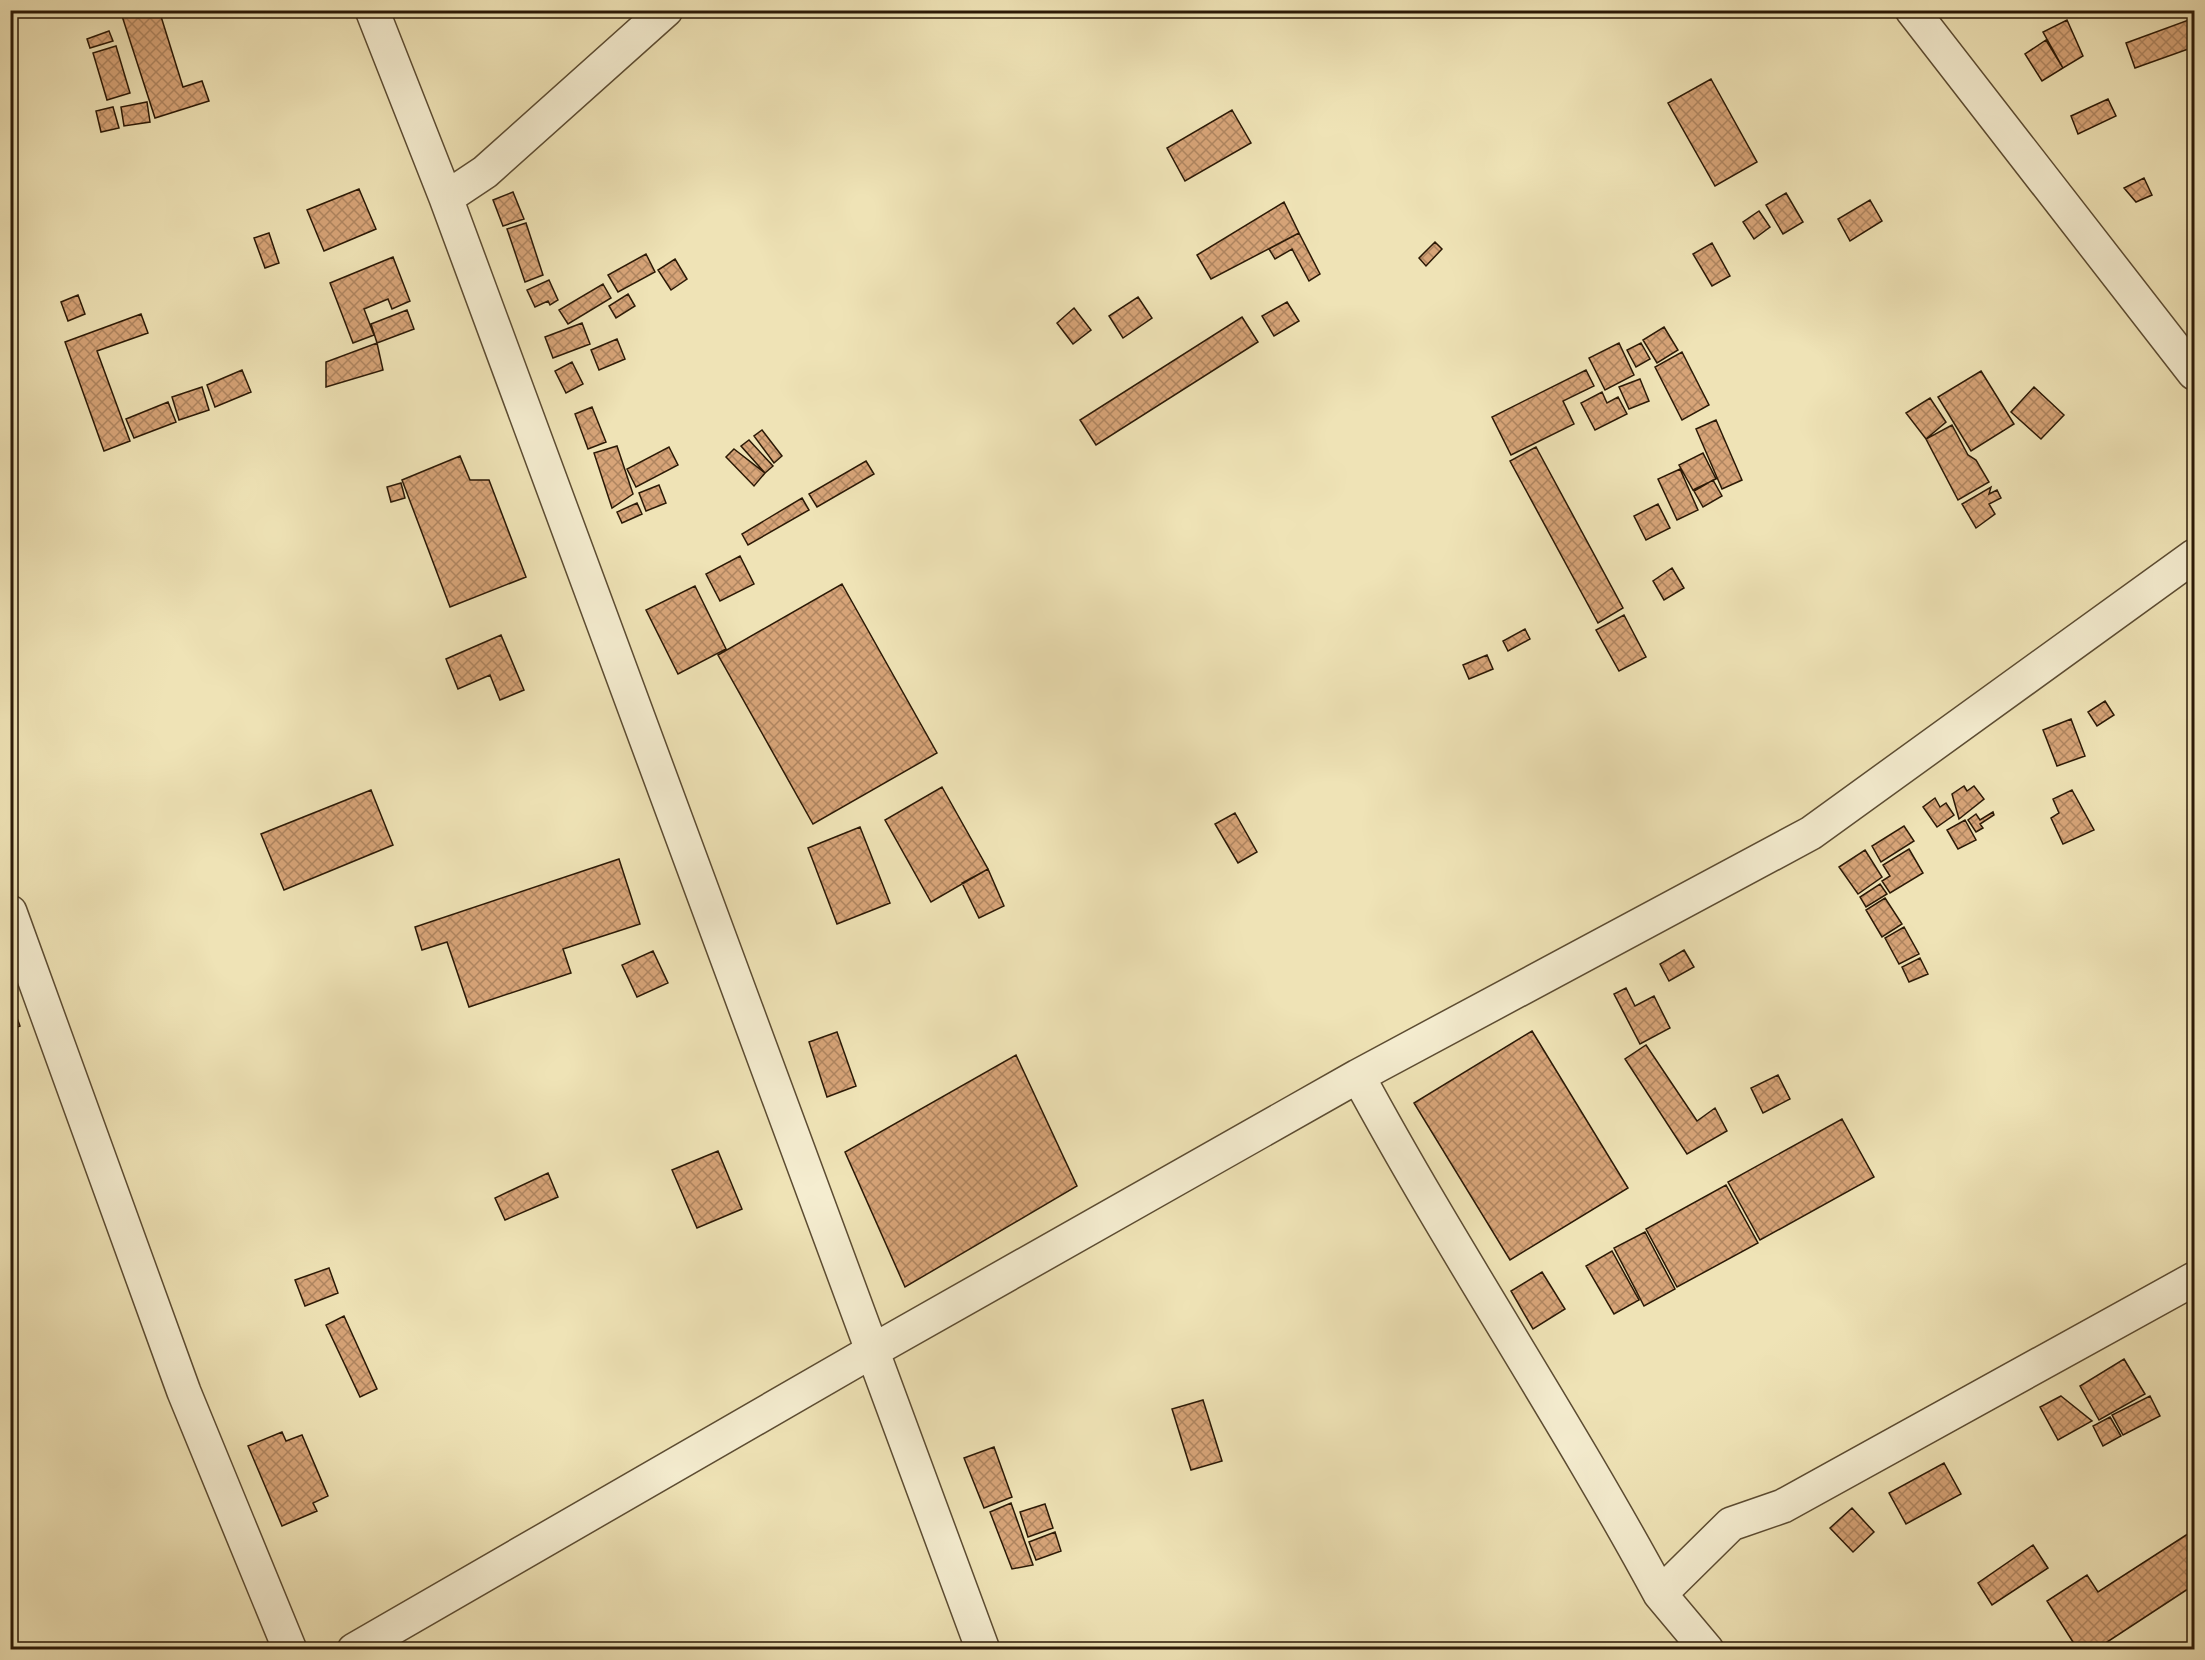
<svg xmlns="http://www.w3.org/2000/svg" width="2205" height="1660" viewBox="0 0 2205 1660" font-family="'IM FELL DW Pica',serif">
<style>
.building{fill:url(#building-cross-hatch);stroke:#2b1906;stroke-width:1.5}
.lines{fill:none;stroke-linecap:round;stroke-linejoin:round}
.street-casing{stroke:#5c4c32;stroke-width:36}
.street{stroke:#f5edd0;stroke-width:33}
</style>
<defs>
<pattern id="building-cross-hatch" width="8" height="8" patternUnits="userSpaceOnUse" patternTransform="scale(1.5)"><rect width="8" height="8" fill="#d7a478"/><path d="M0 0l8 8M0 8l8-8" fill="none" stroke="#af8560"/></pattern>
</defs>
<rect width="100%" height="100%" fill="#efe3b6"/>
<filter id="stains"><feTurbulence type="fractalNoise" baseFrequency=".00333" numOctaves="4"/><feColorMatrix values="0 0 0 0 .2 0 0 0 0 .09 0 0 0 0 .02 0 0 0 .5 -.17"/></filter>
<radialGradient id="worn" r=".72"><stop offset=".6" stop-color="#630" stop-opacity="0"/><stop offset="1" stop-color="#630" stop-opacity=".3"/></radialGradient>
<path class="building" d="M 138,10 L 159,10 L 183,87 L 202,81 L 209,101 L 155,118 L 122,16 Z
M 2194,18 L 2194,47 L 2135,68 L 2126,43 Z
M 2067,20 L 2083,56 L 2063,68 L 2043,32 Z
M 109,31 L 113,41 L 90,48 L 87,39 Z
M 2046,40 L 2063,68 L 2042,81 L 2025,54 Z
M 116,46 L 130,93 L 107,100 L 93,53 Z
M 1711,79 L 1757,162 L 1715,186 L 1668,103 Z
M 2108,99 L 2116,116 L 2078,134 L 2071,116 Z
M 147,102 L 150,122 L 124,126 L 121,107 Z
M 113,107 L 119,128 L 101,132 L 96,111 Z
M 1232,110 L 1251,143 L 1185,181 L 1167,148 Z
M 2144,178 L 2152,195 L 2136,202 L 2124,188 Z
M 359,189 L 376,229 L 324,251 L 307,210 Z
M 513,192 L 524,219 L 503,226 L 493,200 Z
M 1786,193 L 1803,222 L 1783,234 L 1766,205 Z
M 1870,200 L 1882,221 L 1850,241 L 1838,219 Z
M 1284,202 L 1299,233 L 1211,279 L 1197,255 Z
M 1759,211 L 1770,227 L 1754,239 L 1743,222 Z
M 526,223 L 543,275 L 525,282 L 507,229 Z
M 269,233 L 279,263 L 265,268 L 254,238 Z
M 1299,233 L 1320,274 L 1309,281 L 1292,249 L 1275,259 L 1269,249 Z
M 1435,242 L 1442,249 L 1426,266 L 1419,258 Z
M 1712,243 L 1730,276 L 1712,286 L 1693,254 Z
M 646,254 L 655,272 L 618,292 L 608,275 Z
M 393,257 L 410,301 L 392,309 L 388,299 L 364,309 L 374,335 L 353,343 L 330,283 Z
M 675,259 L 687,279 L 671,290 L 658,270 Z
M 549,280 L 558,300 L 550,305 L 548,301 L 535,307 L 527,290 Z
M 603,284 L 611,298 L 568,324 L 559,310 Z
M 628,294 L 635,306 L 616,318 L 609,306 Z
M 78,295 L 85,314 L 68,321 L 61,302 Z
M 1138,297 L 1152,318 L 1123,338 L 1109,316 Z
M 1287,302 L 1299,321 L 1274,336 L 1262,316 Z
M 1074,308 L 1091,330 L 1073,344 L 1057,323 Z
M 407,310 L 414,329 L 377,343 L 371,324 Z
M 141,314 L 148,333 L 97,351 L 130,441 L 104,451 L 65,342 Z
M 1242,317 L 1258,342 L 1096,445 L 1080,420 Z
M 582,323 L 590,344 L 553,358 L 545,337 Z
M 1664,327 L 1678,350 L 1657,363 L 1643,340 Z
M 617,339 L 625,359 L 599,370 L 591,350 Z
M 377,343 L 383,370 L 326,387 L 326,362 Z
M 1619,343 L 1634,375 L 1605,390 L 1589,358 Z
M 1641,343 L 1650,359 L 1636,367 L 1627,350 Z
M 1682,352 L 1709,405 L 1682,420 L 1655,367 Z
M 572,362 L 583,384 L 566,393 L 555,371 Z
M 242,370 L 251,392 L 215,407 L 207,385 Z
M 1586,370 L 1594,386 L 1563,401 L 1574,424 L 1511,455 L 1492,417 Z
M 1981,371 L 2014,424 L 1971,451 L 1938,397 Z
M 1640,379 L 1649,401 L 1629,409 L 1619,387 Z
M 202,387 L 209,410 L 179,420 L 172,397 Z
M 2034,387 L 2064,415 L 2041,439 L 2011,412 Z
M 1602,392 L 1607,403 L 1618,397 L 1627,414 L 1595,430 L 1581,403 Z
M 1930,398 L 1946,422 L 1926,439 L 1906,413 Z
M 168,402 L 176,422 L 134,438 L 126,419 Z
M 592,407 L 606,442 L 588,449 L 575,414 Z
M 1716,420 L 1742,480 L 1722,489 L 1696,429 Z
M 1952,425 L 1968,455 L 1976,460 L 1989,482 L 1958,500 L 1926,439 Z
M 762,430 L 782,456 L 774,463 L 754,436 Z
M 749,440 L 773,466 L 765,473 L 741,446 Z
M 617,446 L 633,494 L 612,508 L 594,453 Z
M 669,447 L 678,465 L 636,487 L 627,469 Z
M 1536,447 L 1623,608 L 1598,623 L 1510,461 Z
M 734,449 L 765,473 L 754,486 L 726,457 Z
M 1703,453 L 1716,479 L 1693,490 L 1679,465 Z
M 460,456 L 470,480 L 489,480 L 526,577 L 450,607 L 402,480 Z
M 866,461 L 874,474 L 817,507 L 809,494 Z
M 1680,469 L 1698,510 L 1677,520 L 1658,479 Z
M 1713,480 L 1722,496 L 1703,507 L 1694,491 Z
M 401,483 L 405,498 L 391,502 L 387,487 Z
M 659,485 L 666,503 L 646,511 L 639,493 Z
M 1991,487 L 1989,494 L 1997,490 L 2001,498 L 1989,504 L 1995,514 L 1976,528 L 1962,504 Z
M 802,498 L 809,510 L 748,545 L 742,534 Z
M 637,503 L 642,514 L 622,523 L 617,512 Z
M 1658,504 L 1670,528 L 1646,540 L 1634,516 Z
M 740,556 L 754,584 L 720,601 L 706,574 Z
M 1672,568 L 1684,588 L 1664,600 L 1653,581 Z
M 842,584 L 937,753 L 813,824 L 718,655 Z
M 695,586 L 726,649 L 678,674 L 646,610 Z
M 1624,615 L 1646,657 L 1619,671 L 1596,630 Z
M 1525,629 L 1530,639 L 1508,651 L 1503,641 Z
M 501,635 L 524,690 L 500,700 L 490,675 L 458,689 L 446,659 Z
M 1487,655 L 1493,669 L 1469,679 L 1463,665 Z
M 2105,701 L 2114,715 L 2097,726 L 2088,712 Z
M 2071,719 L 2085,756 L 2057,766 L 2043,730 Z
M 1964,786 L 1967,791 L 1974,786 L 1984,799 L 1959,819 L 1952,794 Z
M 942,787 L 988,869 L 931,902 L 885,820 Z
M 371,790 L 393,845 L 284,890 L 261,834 Z
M 2072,790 L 2094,830 L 2063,844 L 2051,818 L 2059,813 L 2053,799 Z
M 1935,798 L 1940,807 L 1946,803 L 1954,815 L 1937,827 L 1923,807 Z
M 1993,812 L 1994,815 L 1980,824 L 1983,828 L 1976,832 L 1968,820 L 1976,814 L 1980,820 Z
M 1235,813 L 1257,852 L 1238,863 L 1215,824 Z
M 1965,820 L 1976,840 L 1958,849 L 1947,830 Z
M 1904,826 L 1914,841 L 1881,862 L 1872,846 Z
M 860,827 L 890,903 L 837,924 L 808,848 Z
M 1909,849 L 1923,873 L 1890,893 L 1882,881 L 1890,876 L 1883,865 Z
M 1865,850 L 1882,877 L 1858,894 L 1839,867 Z
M 619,859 L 640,924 L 563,949 L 571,973 L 469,1007 L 447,942 L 422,950 L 415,927 Z
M 988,869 L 1004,906 L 979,918 L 962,883 Z
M 1880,884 L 1887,894 L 1866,907 L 1860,897 Z
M 1885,898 L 1902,924 L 1882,937 L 1866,910 Z
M 1904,927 L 1919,954 L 1899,964 L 1885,938 Z
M 1684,950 L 1694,967 L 1669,981 L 1660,964 Z
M 653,951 L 668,983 L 637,997 L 622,965 Z
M 1920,958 L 1928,974 L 1909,982 L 1902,967 Z
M 1626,988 L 1635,1006 L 1654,996 L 1670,1028 L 1640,1044 L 1614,994 Z
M 13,1007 L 20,1026 L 10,1030 L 10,1008 Z
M 1532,1031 L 1628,1188 L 1510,1260 L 1414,1103 Z
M 837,1032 L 856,1086 L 827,1097 L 809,1042 Z
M 1646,1045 L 1697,1121 L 1715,1108 L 1727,1131 L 1687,1154 L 1625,1059 Z
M 1016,1055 L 1077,1186 L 905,1287 L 845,1152 Z
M 1778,1075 L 1790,1099 L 1763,1113 L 1751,1088 Z
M 1842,1119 L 1874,1177 L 1760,1240 L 1728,1182 Z
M 718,1151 L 742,1209 L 697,1228 L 672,1170 Z
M 548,1173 L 558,1197 L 505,1220 L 495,1198 Z
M 1726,1185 L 1758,1243 L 1677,1287 L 1646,1229 Z
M 1645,1232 L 1675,1289 L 1644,1306 L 1614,1248 Z
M 1612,1251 L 1639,1300 L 1614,1314 L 1586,1266 Z
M 329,1268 L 338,1293 L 305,1306 L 295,1280 Z
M 1542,1272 L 1565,1309 L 1533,1329 L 1511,1291 Z
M 344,1316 L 377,1389 L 360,1397 L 326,1325 Z
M 2124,1359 L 2145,1394 L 2099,1420 L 2080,1386 Z
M 2061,1396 L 2092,1421 L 2058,1440 L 2040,1407 Z
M 2150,1396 L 2160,1416 L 2123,1435 L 2112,1415 Z
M 1203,1400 L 1222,1461 L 1191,1470 L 1172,1409 Z
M 2110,1417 L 2121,1436 L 2103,1446 L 2093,1426 Z
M 282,1432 L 286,1441 L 302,1435 L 328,1496 L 313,1503 L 317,1511 L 282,1526 L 248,1446 Z
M 994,1447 L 1012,1497 L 984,1508 L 964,1458 Z
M 1944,1463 L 1961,1494 L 1906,1524 L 1889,1493 Z
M 1011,1503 L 1033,1565 L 1012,1569 L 990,1512 Z
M 1045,1504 L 1053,1528 L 1028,1537 L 1020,1512 Z
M 1852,1508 L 1874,1532 L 1853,1552 L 1830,1528 Z
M 2194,1530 L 2194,1585 L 2095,1650 L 2078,1650 L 2047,1601 L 2087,1575 L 2098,1592 Z
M 1055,1532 L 1061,1551 L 1036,1560 L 1029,1542 Z
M 2033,1545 L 2048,1568 L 1992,1605 L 1978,1583 Z"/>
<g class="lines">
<g class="street-casing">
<path id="street" d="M 372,10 L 446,198 L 983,1650
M 1912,10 L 2194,373
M 446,198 L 485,172 L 666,10
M 10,912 L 184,1392 L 290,1650
M 1358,1076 C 1453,1252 1565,1418 1660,1594 L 1731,1524 L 1783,1506 L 2194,1279
M 1660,1594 L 1707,1650
M 354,1650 L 874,1350 L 1358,1076 L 1811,833 L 2194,556"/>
</g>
<use href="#street" class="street"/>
</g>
<rect width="2205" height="1660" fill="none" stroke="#efe3b6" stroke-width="36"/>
<rect x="12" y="12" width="2181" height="1636" fill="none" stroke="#2b1906" stroke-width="3"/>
<rect x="18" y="18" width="2169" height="1624" fill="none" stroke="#2b1906" stroke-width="1.5"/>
<rect width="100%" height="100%" filter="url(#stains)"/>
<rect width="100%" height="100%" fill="url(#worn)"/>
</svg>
